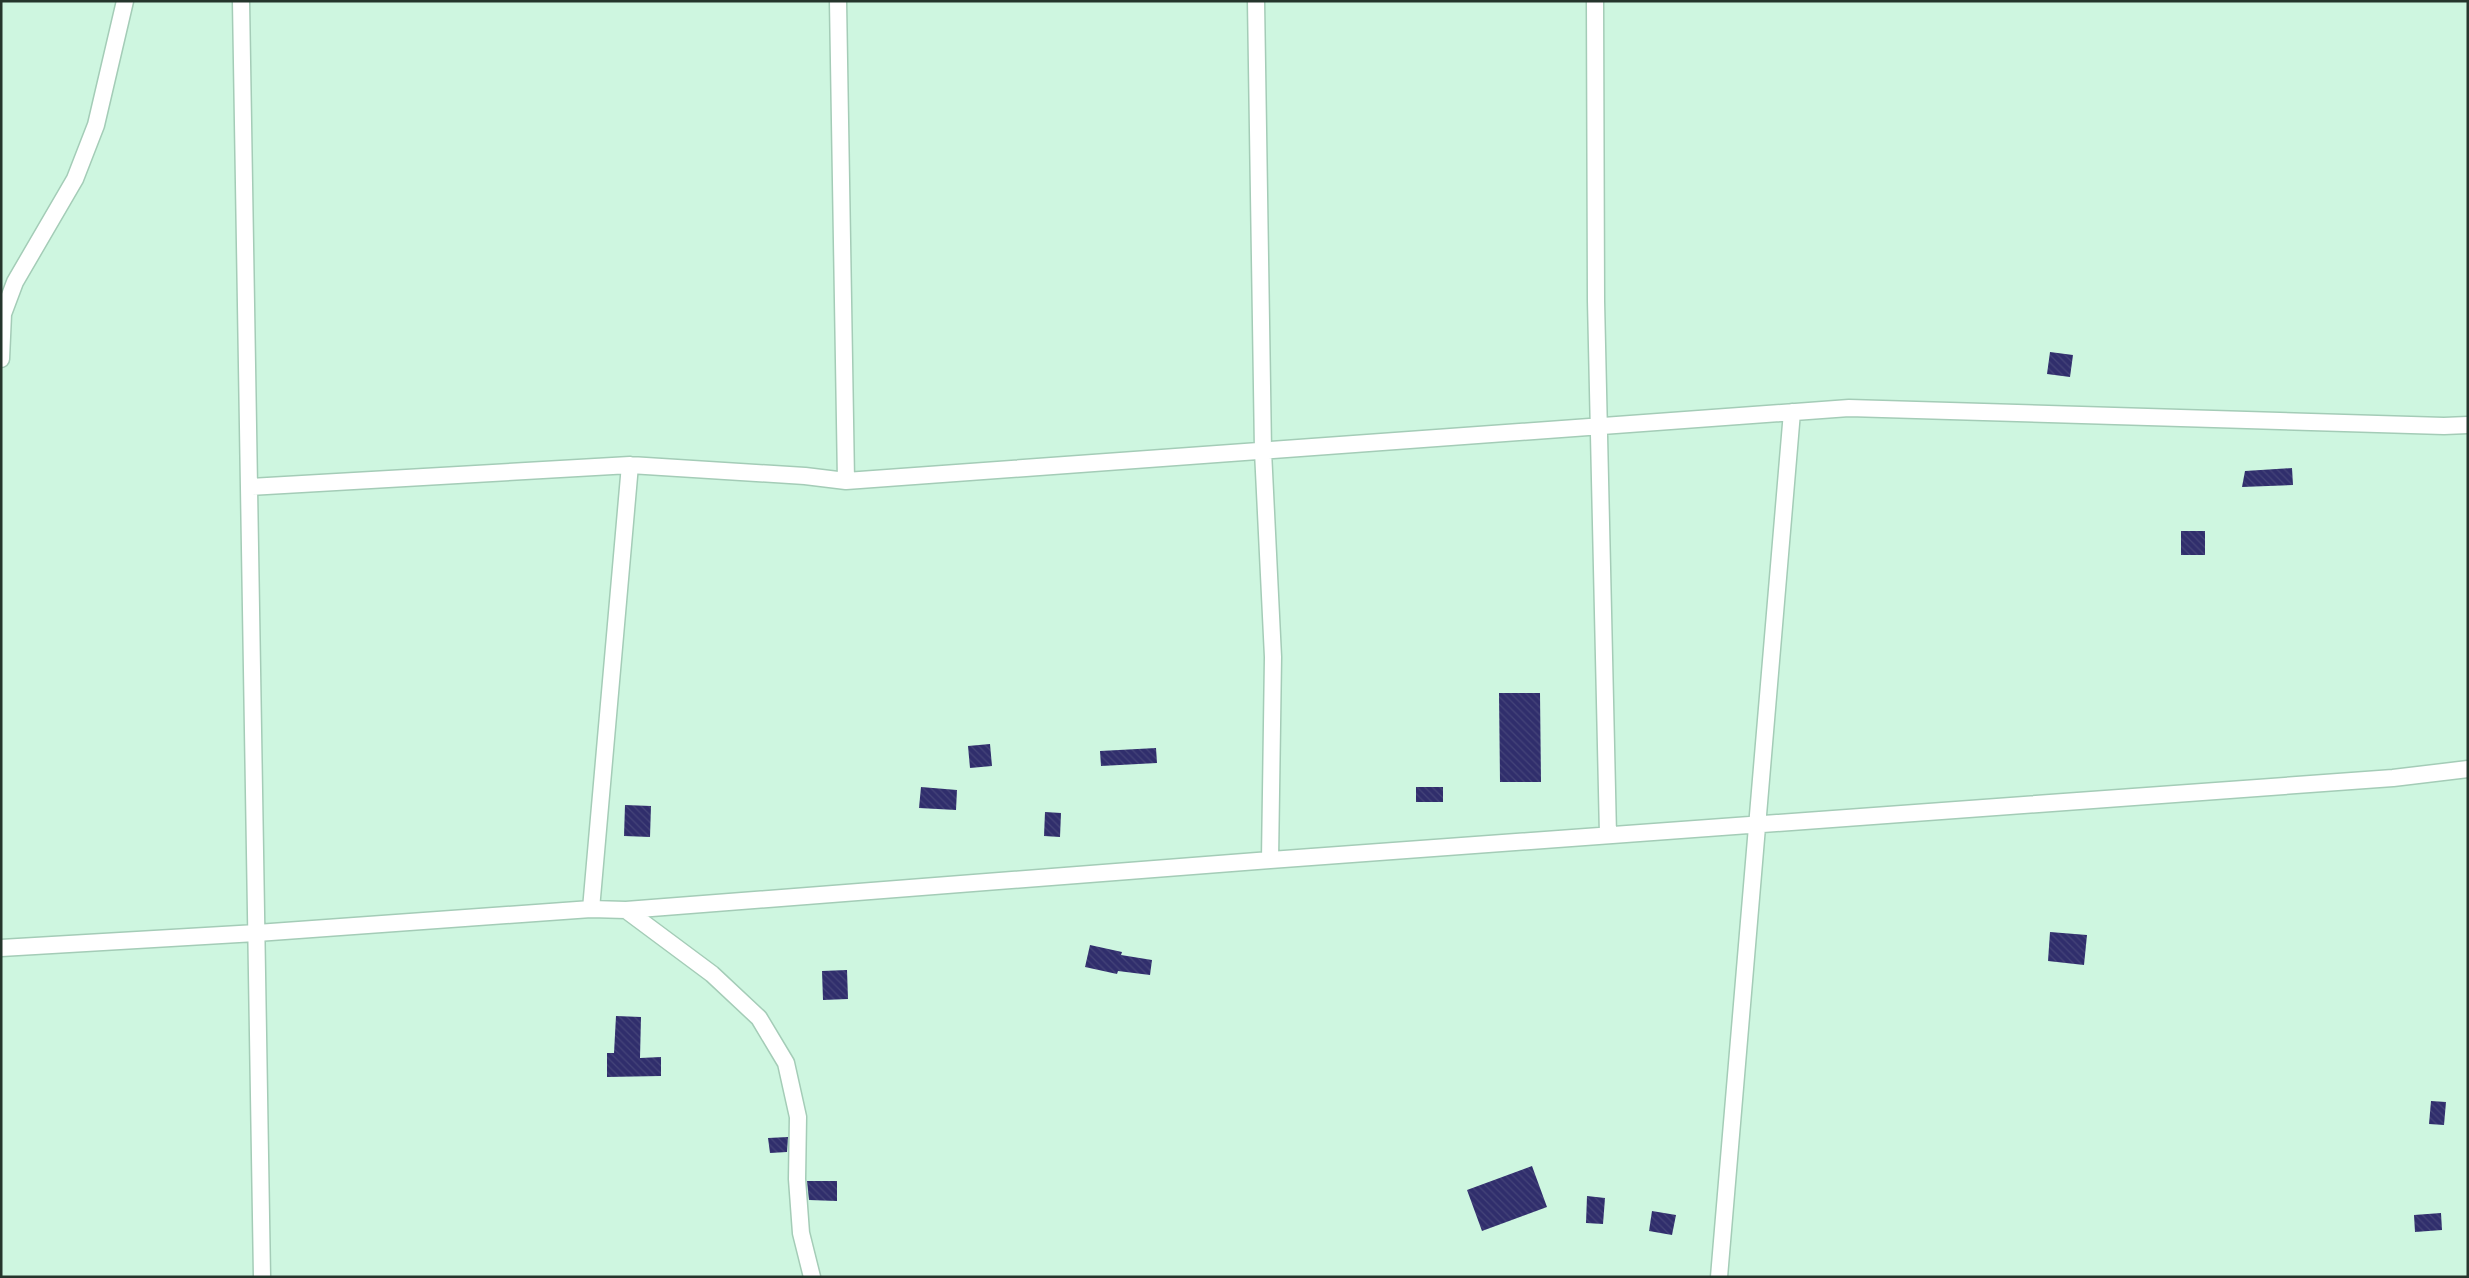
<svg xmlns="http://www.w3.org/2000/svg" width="2469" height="1278" viewBox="0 0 2469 1278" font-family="'DM Sans',sans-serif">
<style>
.building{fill:url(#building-back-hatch)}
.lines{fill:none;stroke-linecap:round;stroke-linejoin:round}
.street-casing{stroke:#a4ccb7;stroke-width:19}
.street{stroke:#fff;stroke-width:16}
</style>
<defs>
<pattern id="building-back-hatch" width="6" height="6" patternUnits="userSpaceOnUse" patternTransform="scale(1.25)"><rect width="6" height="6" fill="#302e6c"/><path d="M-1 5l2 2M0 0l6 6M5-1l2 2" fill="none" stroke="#454479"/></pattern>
</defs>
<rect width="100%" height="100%" fill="#cef6e0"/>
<path class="building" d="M 2050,352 L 2073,355 L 2070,377 L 2047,374 Z
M 2292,468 L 2293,485 L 2242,487 L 2245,471 Z
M 2181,531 L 2205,531 L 2205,555 L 2181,555 Z
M 1499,693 L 1540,693 L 1541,782 L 1500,782 Z
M 990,744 L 992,766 L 970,768 L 968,746 Z
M 1156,748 L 1157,763 L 1101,766 L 1100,751 Z
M 921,787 L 957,790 L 956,810 L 919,808 Z
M 1416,787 L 1443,787 L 1443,802 L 1416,802 Z
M 625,805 L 651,806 L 650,837 L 624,836 Z
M 1045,812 L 1061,813 L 1060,837 L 1044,836 Z
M 2050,932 L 2087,935 L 2084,965 L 2048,961 Z
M 1090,945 L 1122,952 L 1121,955 L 1152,960 L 1150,975 L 1118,971 L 1117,974 L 1085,967 Z
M 847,970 L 848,999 L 823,1000 L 822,971 Z
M 616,1016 L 641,1017 L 640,1058 L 661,1057 L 661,1076 L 607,1077 L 607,1053 L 614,1053 Z
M 2431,1101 L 2446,1102 L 2444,1125 L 2429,1124 Z
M 788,1137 L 787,1152 L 770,1153 L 768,1138 Z
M 1532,1166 L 1547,1207 L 1482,1231 L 1467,1190 Z
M 807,1181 L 837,1181 L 837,1201 L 809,1200 Z
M 1587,1196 L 1605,1198 L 1603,1224 L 1586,1223 Z
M 1652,1211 L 1676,1215 L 1672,1235 L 1649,1231 Z
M 2441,1213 L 2442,1230 L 2415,1232 L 2414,1215 Z"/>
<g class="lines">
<g class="street-casing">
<path id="street" d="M 241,1 L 262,1277
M 838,1 L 846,481
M 1256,1 L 1263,451 L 1273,657 L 1270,860
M 1595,1 L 1596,301 L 1608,835
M 1,359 L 3,314 L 15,282 L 75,179 L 96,125 L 125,1
M 249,487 L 630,465 L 805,476 L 846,481 L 1849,408 L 2444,426 L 2468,425
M 591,909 L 630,465
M 626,910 L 712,974 L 759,1018 L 786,1063 L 798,1117 L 797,1179 L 801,1233 L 812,1277
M 1,948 L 257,933 L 591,909 L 626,910 L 1270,860 L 2393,778 L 2468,769
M 1719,1277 L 1792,412"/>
</g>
<use href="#street" class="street"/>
</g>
<rect width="2469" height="1278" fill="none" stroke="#25352c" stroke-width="5"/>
</svg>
